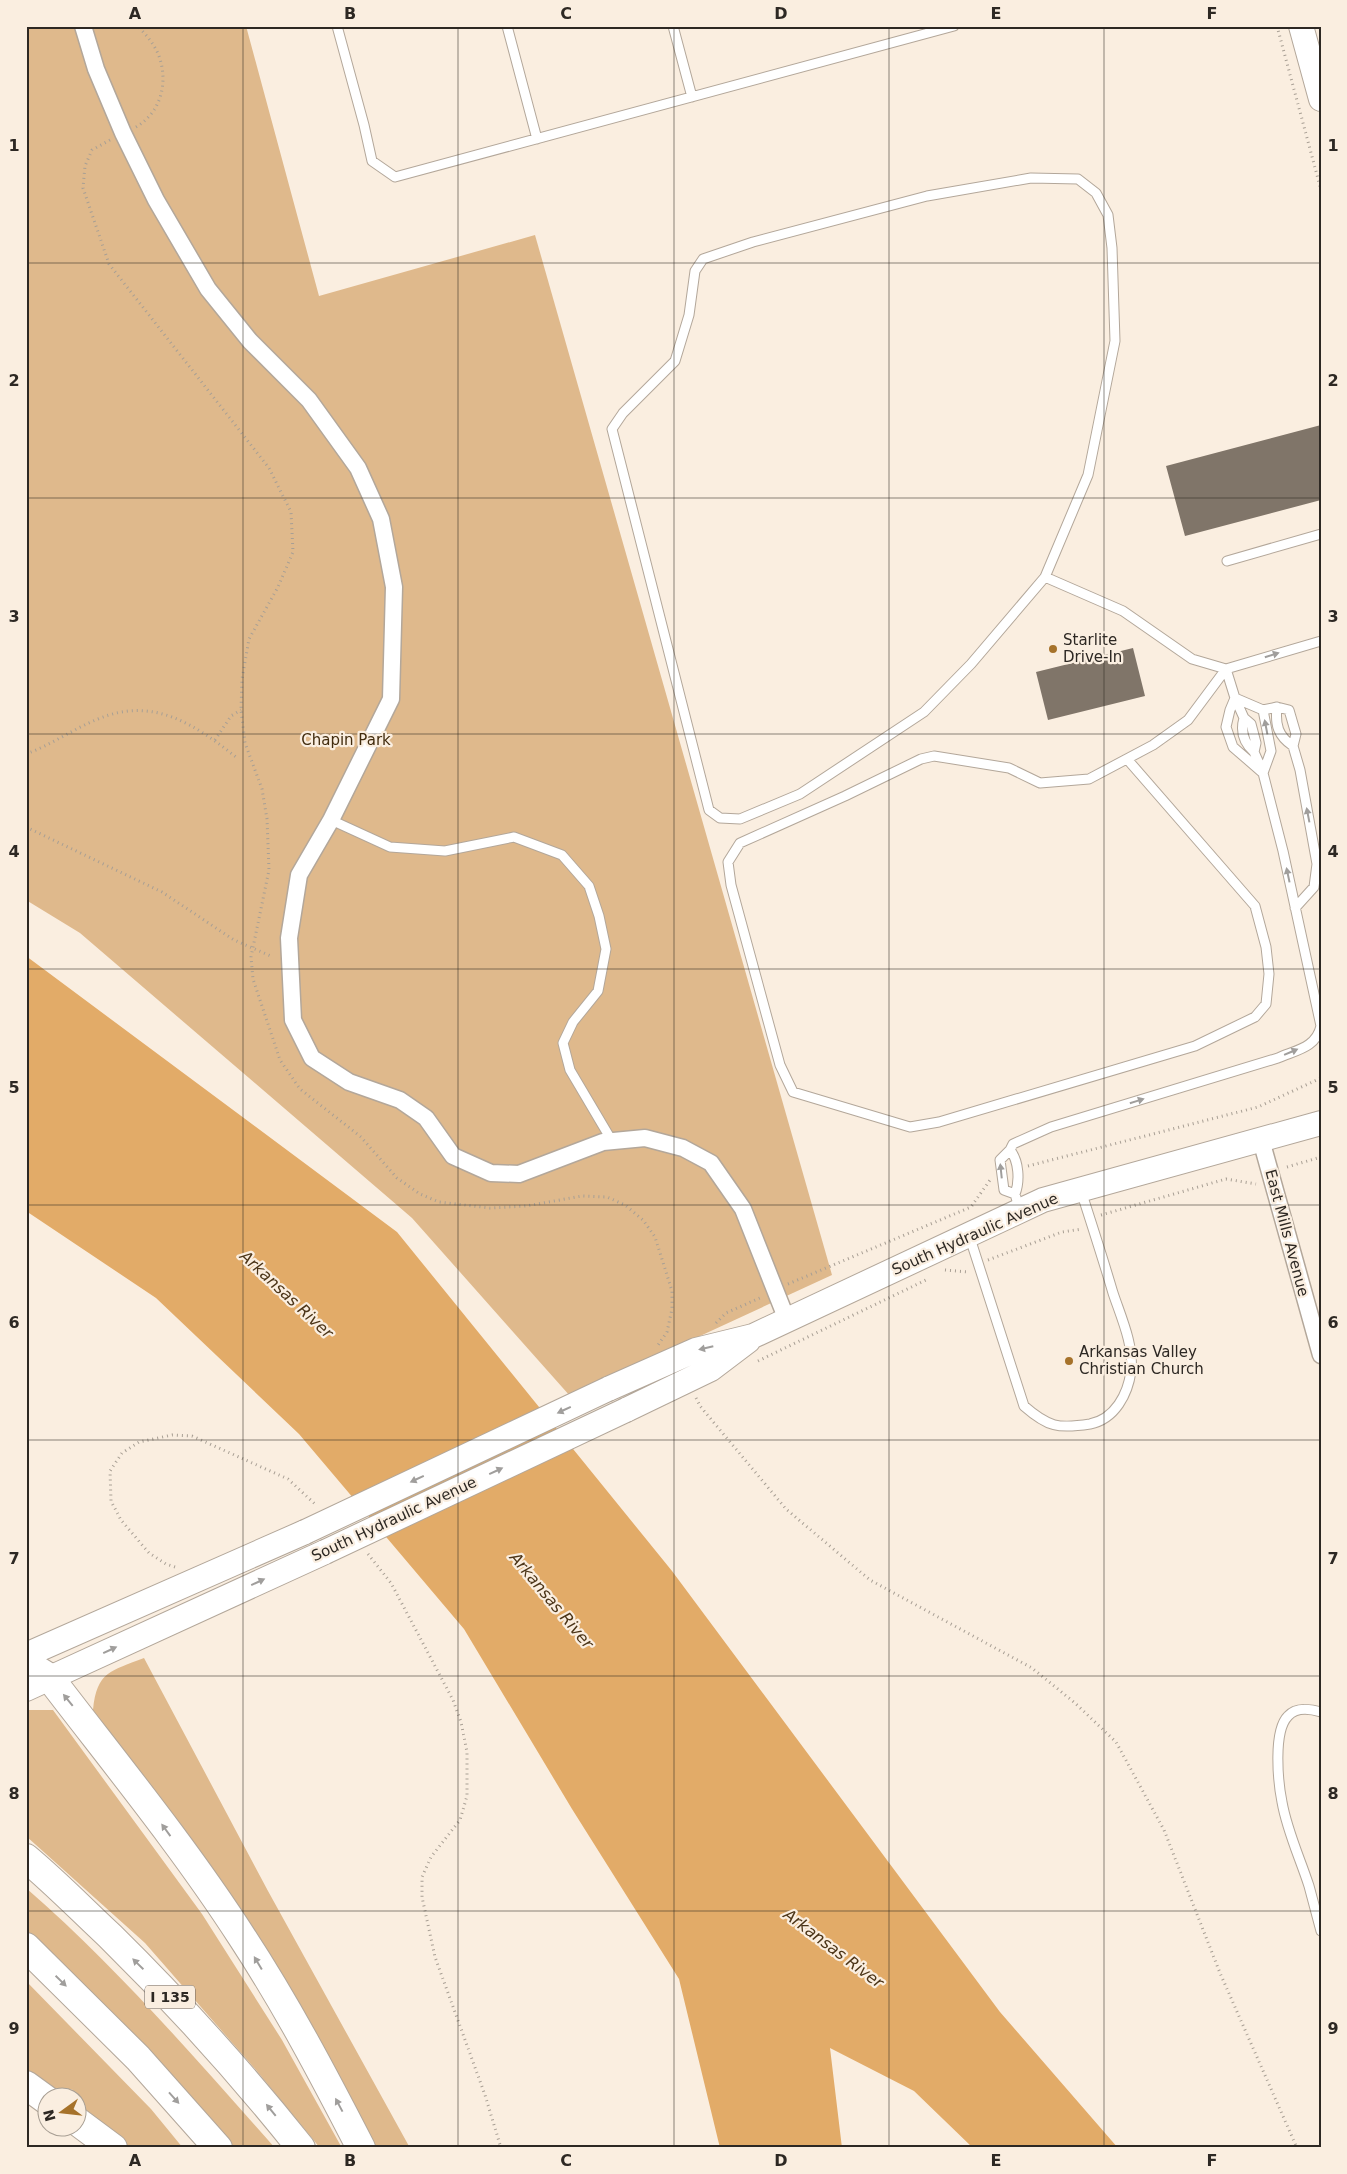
<svg xmlns="http://www.w3.org/2000/svg" width="1347" height="2174" viewBox="0 0 1347 2174" font-family="'DejaVu Sans',sans-serif">
<style>
.green{fill:#dfb98c}
.water{fill:#e2ab68}
.building{fill:#807569}
.lines{fill:none;stroke-linecap:round;stroke-linejoin:round}
.lane-casing{stroke:#b3a79a;stroke-width:11}
.street-casing{stroke:#b3a79a;stroke-width:19}
.secondary-casing{stroke:#b3a79a;stroke-width:26}
.highway-casing{stroke:#b3a79a;stroke-width:30}
.path{stroke:#a89f94;stroke-width:3;stroke-dasharray:1 4;stroke-linecap:butt}
.lane{stroke:#fff;stroke-width:9}
.street{stroke:#fff;stroke-width:16}
.secondary{stroke:#fff;stroke-width:24}
.highway{stroke:#fff;stroke-width:28}
.secondary-bridge-casing{stroke:#b3a79a;stroke-width:26;stroke-linecap:butt}
.secondary-bridge{stroke:#fff;stroke-width:24}
.oneway{fill:#a09e9c}
.grid{fill:none;stroke:#2d2823;stroke-width:1;stroke-opacity:0.55}
.poi-dot{fill:#a6722a;stroke:#faeee0;stroke-width:2}
.labels{text-anchor:middle;stroke-width:4.5;stroke-linejoin:round;paint-order:stroke}
.shield{fill:#faeee0;stroke:#6a635c;stroke-width:1}
.shield-label{font-size:14px;font-weight:bold;fill:#2d2823}
.poi-label{font-size:15px;fill:#2d2823;stroke:#faeee0;text-anchor:start}
.park-label{font-size:15px;fill:#422c0e;stroke:#faeee0}
.street-label{font-size:15px;fill:#2d2823;stroke:#faeee0}
.water-label{font-size:16px;font-style:italic;fill:#4c3518;stroke:#faeee0}
.neatline{fill:none;stroke:#2d2823;stroke-width:2}
.grid-label{font-size:16px;text-anchor:middle;font-weight:bold;fill:#2d2823}
</style>
<rect width="100%" height="100%" fill="#faeee0"/>
<path class="green" d="M 26,26 L 246,26 L 319,296 L 535,235 L 832,1275 L 570,1396 L 412,1218 L 80,933 L 26,900 Z
M 144,1658 L 268,1891 L 410,2148 L 375,2148 L 366,2131 L 93,1710 C 97,1671 111,1671 144,1658 Z
M 26,1710 L 53,1710 L 202,1914 L 282,2040 L 342,2148 L 320,2148 L 256,2070 L 145,1943 L 26,1836 Z
M 26,1888 C 117,1967 195,2058 275,2148 L 231,2148 L 26,1933 Z
M 26,1981 L 151,2109 L 183,2148 L 126,2148 L 78,2113 L 78,2096 L 55,2096 L 26,2076 Z"/>
<path class="water" d="M 26,956 L 397,1232 L 672,1571 L 1000,2012 L 1118,2148 L 973,2148 L 914,2091 L 830,2048 L 842,2148 L 720,2148 L 679,1979 L 572,1809 L 464,1629 L 299,1434 L 156,1298 L 26,1211 Z"/>
<path class="building" d="M 1321,425 L 1321,500 L 1185,536 L 1166,466 Z
M 1133,648 L 1145,696 L 1048,720 L 1036,672 Z"/>
<g class="lines">
<g class="lane-casing">
<path id="lane" d="M 337,26 L 364,125 L 372,161 L 395,177 L 954,26
M 507,26 L 537,139
M 673,26 L 692,97
M 1031,178 L 1078,179 L 1096,193 L 1108,215 L 1112,248 L 1115,341 L 1088,475 L 1045,577 L 971,664 L 924,712 L 800,794 L 740,819 L 720,818 L 709,810 L 612,429 L 623,413 L 675,361 L 689,315 L 695,271 L 703,259 L 753,242 L 927,196 Z
M 1227,561 L 1321,534
M 1045,577 L 1123,611 L 1192,659 L 1226,669 L 1321,641
M 1235,698 L 1263,710 L 1271,751 L 1263,773
M 1235,698 L 1244,718 L 1251,724 L 1256,743 L 1254,752 L 1262,770
M 1277,707 C 1275,725 1278,736 1293,746
M 1263,710 L 1277,707 L 1289,710 L 1296,734 L 1293,746 L 1300,770 L 1317,864 L 1314,887 L 1295,908
M 1244,718 C 1240,732 1244,743 1254,752
M 1127,759 L 1255,906 L 1266,947 L 1269,974 L 1266,1004 L 1255,1017 L 1195,1046 L 939,1122 L 910,1127 L 793,1092 L 780,1065 L 731,885 L 728,862 L 740,843 L 845,796 L 921,759 L 934,756 L 1009,768 L 1040,783 L 1089,779 L 1153,745 L 1188,720 L 1226,669
M 331,820 L 390,847 L 445,851 L 514,837 L 562,855 L 589,886 L 599,916 L 606,949 L 598,991 L 573,1022 L 563,1043 L 570,1070 L 612,1141
M 1010,1150 C 1019,1161 1020,1181 1015,1194
M 1020,1211 L 1015,1194 L 1004,1190 L 1000,1160 L 1010,1150 L 1013,1144 L 1051,1127 L 1278,1058 C 1296,1050 1316,1048 1321,1026 L 1283,851 L 1263,773 L 1233,747 L 1226,727 L 1230,710 L 1235,698 L 1226,669
M 969,1235 L 1024,1406 C 1048,1427 1058,1429 1090,1424 C 1115,1419 1128,1394 1131,1371 C 1134,1345 1121,1317 1113,1293 C 1103,1259 1092,1225 1081,1191
M 1321,1712 C 1311,1709 1296,1707 1288,1716 C 1273,1731 1278,1782 1282,1802 C 1287,1831 1300,1858 1309,1886 C 1313,1901 1317,1916 1321,1931"/>
</g>
<g class="street-casing">
<path id="street" d="M 83,26 L 96,69 L 123,133 L 156,200 L 208,289 L 250,341 L 309,400 L 358,468 L 381,519 L 394,587 L 391,699 L 331,820 L 299,875 L 289,938 L 293,1020 L 312,1058 L 349,1082 L 400,1100 L 426,1118 L 453,1156 L 491,1173 L 519,1174 L 603,1142 L 645,1138 L 683,1148 L 711,1163 L 743,1209 L 787,1320
M 1261,1140 L 1321,1355"/>
</g>
<g class="secondary-casing">
<path id="secondary" d="M 1301,26 L 1321,99
M 608,1389 L 696,1350 L 753,1336 L 1043,1200 L 1321,1123
M 626,1410 L 711,1369 L 748,1341
M 26,1655 L 305,1532
M 26,1689 L 325,1552"/>
</g>
<g class="highway-casing">
<path id="highway" d="M 26,1663 L 50,1678 C 115,1763 184,1847 242,1937 C 286,2004 324,2076 361,2148
M 26,1858 C 56,1883 82,1910 110,1936 C 178,2003 242,2074 301,2148
M 26,1947 L 138,2058 L 218,2148
M 26,2085 L 48,2101
M 78,2122 L 113,2148"/>
</g>
<path class="path" d="M 1277,26 L 1321,190
M 136,127 C 160,113 168,85 160,59 C 156,46 147,36 138,26
M 110,140 L 92,150 L 85,166 L 83,188 L 109,264 L 269,468 L 291,512 L 293,552 L 278,587 L 249,639 L 242,679 L 241,710 L 245,743 L 262,789 L 267,819 L 269,870 L 251,957 L 253,979 L 280,1060 L 300,1089 L 361,1137 L 397,1178 L 420,1194 L 439,1202 L 490,1208 L 526,1206 L 582,1196 L 607,1197 L 625,1205 L 643,1220 L 655,1237 L 672,1291 L 672,1309 L 667,1332 L 658,1345
M 215,740 L 231,716 L 241,710
M 26,754 C 51,745 73,729 98,719 C 153,696 194,724 236,757
M 26,827 L 162,892 L 234,940 L 273,957
M 1028,1166 L 1258,1107 L 1321,1078
M 1287,1167 L 1321,1157
M 1101,1215 L 1226,1179 L 1256,1184
M 988,1260 L 1062,1232 L 1082,1229
M 945,1270 L 968,1272
M 788,1284 L 971,1207 L 990,1180
M 716,1323 L 726,1313 L 762,1297
M 758,1361 L 926,1280
M 696,1398 L 700,1406 L 786,1509 L 870,1580 L 1032,1668 L 1075,1703 L 1116,1742 L 1164,1830 L 1220,1973 L 1297,2148
M 368,1554 L 391,1583 L 453,1700 L 461,1722 L 467,1752 L 467,1796 L 460,1820 L 431,1857 L 422,1877 L 422,1897 L 435,1957 L 485,2095 L 501,2148
M 175,1567 L 166,1564 L 149,1553 L 121,1520 L 111,1501 L 110,1471 L 122,1453 L 139,1442 L 172,1435 L 192,1436 L 288,1479 L 316,1505"/>
<use href="#lane" class="lane"/>
<use href="#street" class="street"/>
<use href="#secondary" class="secondary"/>
<use href="#highway" class="highway"/>
<g class="secondary-bridge-casing">
<path id="secondary-bridge" d="M 305,1532 L 608,1389
M 325,1552 L 626,1410"/>
</g>
<use href="#secondary-bridge" class="secondary-bridge"/>
</g>
<defs><path id="oneway-solid" d="M-6-.8H1V-3.2L6.5 0L1 3.2V.8H-6Z" transform="scale(1.25)"/></defs>
<g class="oneway">
<use href="#oneway-solid" transform="translate(1272 655) rotate(-17)"/>
<use href="#oneway-solid" transform="translate(1266 727) rotate(-101)"/>
<use href="#oneway-solid" transform="translate(1308 815) rotate(-101)"/>
<use href="#oneway-solid" transform="translate(1288 875) rotate(-102)"/>
<use href="#oneway-solid" transform="translate(1291 1052) rotate(-23)"/>
<use href="#oneway-solid" transform="translate(1137 1101) rotate(-17)"/>
<use href="#oneway-solid" transform="translate(1001 1171) rotate(-96)"/>
<use href="#oneway-solid" transform="translate(706 1348) rotate(167)"/>
<use href="#oneway-solid" transform="translate(564 1410) rotate(155)"/>
<use href="#oneway-solid" transform="translate(496 1471) rotate(-25)"/>
<use href="#oneway-solid" transform="translate(417 1479) rotate(155)"/>
<use href="#oneway-solid" transform="translate(258 1582) rotate(-25)"/>
<use href="#oneway-solid" transform="translate(110 1650) rotate(-25)"/>
<use href="#oneway-solid" transform="translate(68 1700) rotate(-129)"/>
<use href="#oneway-solid" transform="translate(166 1830) rotate(-126)"/>
<use href="#oneway-solid" transform="translate(258 1963) rotate(-121)"/>
<use href="#oneway-solid" transform="translate(138 1964) rotate(-136)"/>
<use href="#oneway-solid" transform="translate(61 1981) rotate(44)"/>
<use href="#oneway-solid" transform="translate(174 2098) rotate(48)"/>
<use href="#oneway-solid" transform="translate(339 2105) rotate(-118)"/>
<use href="#oneway-solid" transform="translate(271 2110) rotate(-129)"/>
</g>
<path class="grid" d="M 243,26 L 243,2148M 458,26 L 458,2148M 674,26 L 674,2148M 889,26 L 889,2148M 1104,26 L 1104,2148M 26,263 L 1321,263M 26,498 L 1321,498M 26,734 L 1321,734M 26,969 L 1321,969M 26,1205 L 1321,1205M 26,1440 L 1321,1440M 26,1676 L 1321,1676M 26,1911 L 1321,1911"/>
<g class="poi-dot">
<circle cx="1053" cy="649" r="5"/>
<circle cx="1069" cy="1361" r="5"/>
</g>
<g class="labels">
<rect class="shield" x="145" y="1985.5" width="50" height="23" rx="4"/>
<g class="shield-label">
<text x="170" y="2002">I 135</text>
</g>
<g class="poi-label">
<text x="1063" y="645">Starlite<tspan x="1063" dy="17">Drive-In</tspan></text>
<text x="1079" y="1357">Arkansas Valley<tspan x="1079" dy="17">Christian Church</tspan></text>
</g>
<g class="park-label">
<text x="346" y="745">Chapin Park</text>
</g>
<g class="street-label">
<text transform="translate(1287 1233) rotate(75)" y="5">East Mills Avenue</text>
<text transform="translate(975 1234) rotate(-24)" y="5">South Hydraulic Avenue</text>
<text transform="translate(394 1519) rotate(-25)" y="5">South Hydraulic Avenue</text>
</g>
<g class="water-label">
<text transform="translate(287 1294) rotate(43)" y="6">Arkansas River</text>
<text transform="translate(552 1600) rotate(50)" y="6">Arkansas River</text>
<text transform="translate(834 1948) rotate(37)" y="6">Arkansas River</text>
</g>
</g>
<rect width="1347" height="2174" fill="none" stroke="#faeee0" stroke-width="55"/>
<g transform="translate(62 2112) rotate(255)"><circle r="24" fill="#faeee0" stroke="#a89f94"/>
<path d="M0-4L9 19L0 12L-9 19Z" fill="#a6722a"/>
<text y="-8" font-size="14" font-weight="bold" text-anchor="middle" fill="#2d2823">N</text>
</g>
<rect x="28" y="28" width="1292" height="2118" class="neatline"/>
<g class="grid-label">
<text x="135" y="19">A</text>
<text x="350" y="19">B</text>
<text x="566" y="19">C</text>
<text x="781" y="19">D</text>
<text x="996" y="19">E</text>
<text x="1212" y="19">F</text>
<text x="14" y="151">1</text>
<text x="1333" y="151">1</text>
<text x="14" y="386">2</text>
<text x="1333" y="386">2</text>
<text x="14" y="622">3</text>
<text x="1333" y="622">3</text>
<text x="14" y="857">4</text>
<text x="1333" y="857">4</text>
<text x="14" y="1093">5</text>
<text x="1333" y="1093">5</text>
<text x="14" y="1328">6</text>
<text x="1333" y="1328">6</text>
<text x="14" y="1564">7</text>
<text x="1333" y="1564">7</text>
<text x="14" y="1799">8</text>
<text x="1333" y="1799">8</text>
<text x="14" y="2034">9</text>
<text x="1333" y="2034">9</text>
<text x="135" y="2166">A</text>
<text x="350" y="2166">B</text>
<text x="566" y="2166">C</text>
<text x="781" y="2166">D</text>
<text x="996" y="2166">E</text>
<text x="1212" y="2166">F</text>
</g>
</svg>
